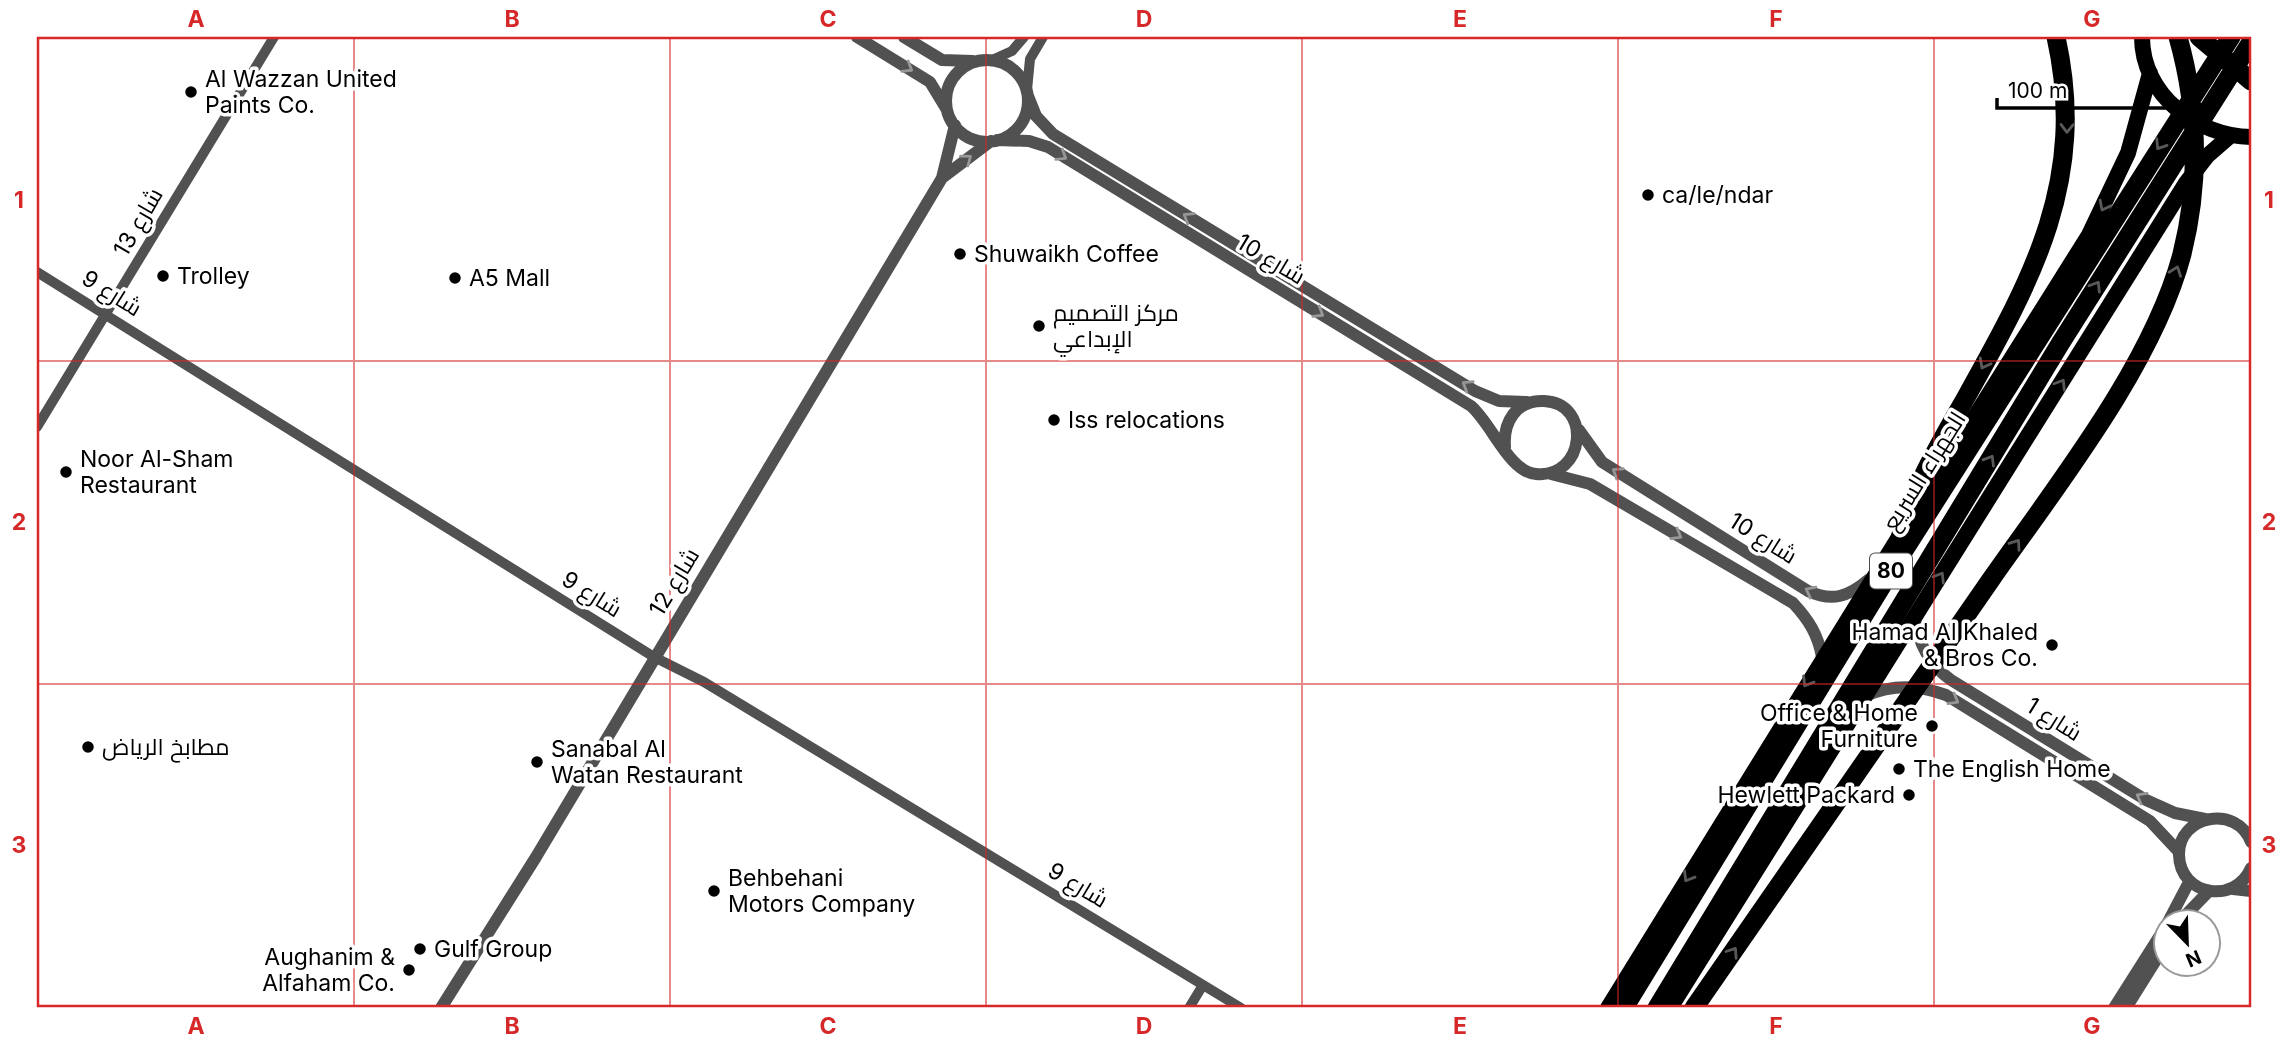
<svg xmlns="http://www.w3.org/2000/svg" width="2288" height="1045" viewBox="0 0 2288 1045" font-family="Inter,Cairo,sans-serif">
<style>
.lines{fill:none;stroke-linecap:round;stroke-linejoin:round}
.minor{stroke:#515151;stroke-width:10}
.tertiary{stroke:#515151;stroke-width:12}
.primary{stroke:#000;stroke-width:16}
.motorway{stroke:#000;stroke-width:19}
.oneway{stroke:#979797}
.oneway2{stroke:#595959}
.grid{fill:none;stroke:#d62828;stroke-width:2;stroke-opacity:0.55}
.poi-dot{fill:#000;stroke:#fff;stroke-width:2.5}
.labels{text-anchor:middle;stroke-width:7;stroke-linejoin:round;paint-order:stroke}
.shield{fill:#fff;stroke:#4c4c4c;stroke-width:2}
.shield-label{font-size:21px;font-weight:bold;fill:#000}
.poi-label{font-size:23px;fill:#000;stroke:#fff;text-anchor:start}
.street-label{font-size:23px;fill:#000;stroke:#fff}
.neatline{fill:none;stroke:#d62828;stroke-width:2.5}
.grid-label{font-size:23px;text-anchor:middle;font-weight:bold;fill:#d62828}
</style>
<rect width="100%" height="100%" fill="#fff"/>
<g class="lines">
<path class="minor" d="M 992,60 L 1012,51 L 1024,37
M 1027,90 L 1030,59 L 1043,37
M 37,272 L 654,657 L 704,682 L 1241,1008
M 37,427 L 274,37
M 1189,1008 L 1203,985"/>
<path class="tertiary" d="M 857,37 L 930,82 L 947,110
M 904,37 L 942,60 L 973,61
M946 101a41 41 0 1 1 82 0a41 41 0 1 1-82 0Z
M 1028,96 L 1036,116 L 1053,134 L 1475,391 L 1499,401 L 1527,402
M 997,140 L 1029,141 L 1048,147 L 1471,406 C 1492,424 1509,472 1536,474 C 1585,479 1593,403 1544,401 C 1516,400 1503,422 1505,447
M 942,178 L 991,141
M 1579,430 L 1602,462 L 1808,591 C 1832,602 1848,597 1868,580
M 1551,474 L 1590,484 L 1793,603 C 1809,620 1818,635 1822,657
M 1915,617 C 1918,644 1929,664 1951,680 L 2146,800 L 2175,813 L 2205,819
M 1865,696 C 1893,684 1918,685 1946,695 L 2150,821 L 2179,852
M 2251,842 C 2237,804 2178,815 2179,855 C 2180,896 2235,905 2251,868
M 2233,889 L 2251,891
M 2168,922 L 2189,882
M 2179,922 L 2208,892
M 441,1008 L 536,857 L 942,178 L 955,125
M 2114,1008 L 2166,926
M 2126,1008 L 2166,944"/>
<path class="primary" d="M 2142,37 C 2142,95 2197,136 2251,137
M 1913,515 L 2089,235 L 2128,153 L 2150,73
M 1608,1008 L 1899,537
M 1670,1008 L 2186,183 L 2207,156 L 2230,136"/>
<path class="motorway" d="M 2199,37 L 2251,81
M 1897,550 C 1909,495 1936,450 1964,401 C 2032,279 2088,181 2056,37
M 1624,1008 L 1894,566 L 2231,37
M 1657,1008 L 2060,344 L 2251,42
M 1694,1008 C 1793,864 1893,721 1992,578 C 2058,484 2153,364 2182,254 C 2200,182 2198,108 2178,37"/>
</g>
<defs><path id="oneway-chevron" d="M-2-3.5L2.5 0L-2 3.5" fill="none" stroke-width="1.6" stroke-linecap="round" stroke-linejoin="round" transform="scale(1.75)"/></defs>
<g class="oneway">
<use href="#oneway-chevron" transform="translate(908 68) rotate(31)"/>
<use href="#oneway-chevron" transform="translate(1062 156) rotate(32)"/>
<use href="#oneway-chevron" transform="translate(967 159) rotate(-37)"/>
<use href="#oneway-chevron" transform="translate(1188 217) rotate(-148)"/>
<use href="#oneway-chevron" transform="translate(1319 313) rotate(31)"/>
<use href="#oneway-chevron" transform="translate(1467 385) rotate(-148)"/>
<use href="#oneway-chevron" transform="translate(1617 472) rotate(-147)"/>
<use href="#oneway-chevron" transform="translate(1677 535) rotate(30)"/>
<use href="#oneway-chevron" transform="translate(1810 591) rotate(-153)"/>
<use href="#oneway-chevron" transform="translate(1954 700) rotate(30)"/>
<use href="#oneway-chevron" transform="translate(2141 797) rotate(-150)"/>
</g>
<g class="oneway2">
<use href="#oneway-chevron" transform="translate(2067 128) rotate(91)"/>
<use href="#oneway-chevron" transform="translate(2160 145) rotate(123)"/>
<use href="#oneway-chevron" transform="translate(2104 206) rotate(117)"/>
<use href="#oneway-chevron" transform="translate(2176 271) rotate(-70)"/>
<use href="#oneway-chevron" transform="translate(2096 286) rotate(-58)"/>
<use href="#oneway-chevron" transform="translate(1984 364) rotate(118)"/>
<use href="#oneway-chevron" transform="translate(2061 384) rotate(-58)"/>
<use href="#oneway-chevron" transform="translate(1990 460) rotate(-59)"/>
<use href="#oneway-chevron" transform="translate(2016 544) rotate(-55)"/>
<use href="#oneway-chevron" transform="translate(1940 577) rotate(-58)"/>
<use href="#oneway-chevron" transform="translate(1807 682) rotate(121)"/>
<use href="#oneway-chevron" transform="translate(1688 877) rotate(121)"/>
<use href="#oneway-chevron" transform="translate(1733 952) rotate(-56)"/>
</g>
<path class="grid" d="M 354,37 L 354,1008M 670,37 L 670,1008M 986,37 L 986,1008M 1302,37 L 1302,1008M 1618,37 L 1618,1008M 1934,37 L 1934,1008M 37,361 L 2251,361M 37,684 L 2251,684"/>
<g class="poi-dot">
<circle cx="191" cy="92" r="7"/>
<circle cx="1648" cy="195" r="7"/>
<circle cx="960" cy="254" r="7"/>
<circle cx="163" cy="276" r="7"/>
<circle cx="455" cy="278" r="7"/>
<circle cx="1039" cy="326" r="7"/>
<circle cx="1054" cy="420" r="7"/>
<circle cx="66" cy="472" r="7"/>
<circle cx="2052" cy="645" r="7"/>
<circle cx="1932" cy="726" r="7"/>
<circle cx="88" cy="747" r="7"/>
<circle cx="537" cy="762" r="7"/>
<circle cx="1899" cy="769" r="7"/>
<circle cx="1909" cy="795" r="7"/>
<circle cx="714" cy="891" r="7"/>
<circle cx="420" cy="949" r="7"/>
<circle cx="409" cy="970" r="7"/>
</g>
<g class="labels">
<rect class="shield" x="1870" y="553.5" width="42" height="35" rx="5"/>
<g class="shield-label">
<text x="1891" y="578">80</text>
</g>
<g class="poi-label">
<text x="205" y="87">Al Wazzan United<tspan x="205" dy="26">Paints Co.</tspan></text>
<text x="1662" y="203">ca/le/ndar</text>
<text x="974" y="262">Shuwaikh Coffee</text>
<text x="177" y="284">Trolley</text>
<text x="469" y="286">A5 Mall</text>
<text x="1053" y="321">مركز التصميم<tspan x="1053" dy="26">الإبداعي</tspan></text>
<text x="1068" y="428">Iss relocations</text>
<text x="80" y="467">Noor Al-Sham<tspan x="80" dy="26">Restaurant</tspan></text>
<text x="2038" y="640" text-anchor="end">Hamad Al Khaled<tspan x="2038" dy="26">&amp; Bros Co.</tspan></text>
<text x="1918" y="721" text-anchor="end">Office &amp; Home<tspan x="1918" dy="26">Furniture</tspan></text>
<text x="102" y="755">مطابخ الرياض</text>
<text x="551" y="757">Sanabal Al<tspan x="551" dy="26">Watan Restaurant</tspan></text>
<text x="1913" y="777">The English Home</text>
<text x="1895" y="803" text-anchor="end">Hewlett Packard</text>
<text x="728" y="886">Behbehani<tspan x="728" dy="26">Motors Company</tspan></text>
<text x="434" y="957">Gulf Group</text>
<text x="395" y="965" text-anchor="end">Aughanim &amp;<tspan x="395" dy="26">Alfaham Co.</tspan></text>
</g>
<g class="street-label">
<text transform="translate(138 222) rotate(-60)" y="8">شارع 13</text>
<text transform="translate(1271 259) rotate(31)" y="8">شارع 10</text>
<text transform="translate(112 293) rotate(32)" y="8">شارع 9</text>
<text transform="translate(1924 471) rotate(-58)" y="8">الجهراء السريع</text>
<text transform="translate(1763 538) rotate(32)" y="8">شارع 10</text>
<text transform="translate(674 582) rotate(-59)" y="8">شارع 12</text>
<text transform="translate(592 594) rotate(32)" y="8">شارع 9</text>
<text transform="translate(2054 719) rotate(32)" y="8">شارع 1</text>
<text transform="translate(1078 885) rotate(31)" y="8">شارع 9</text>
</g>
</g>
<rect width="2288" height="1045" fill="none" stroke="#ffffff" stroke-width="77"/>
<g transform="translate(2187 943) rotate(157)"><circle r="33" fill="#ffffff" stroke="#999999" stroke-width="2"/>
<path d="M0-5L12 26L0 18L-12 26Z" fill="#000000"/>
<text y="-10" font-size="19" font-weight="bold" text-anchor="middle" fill="#000000">N</text>
</g>
<path d="M1997 98v10h194v-10" fill="none" stroke="#000000" stroke-width="3.5"/>
<text x="2008" y="98" font-size="21" fill="#000000" stroke="#ffffff" stroke-width="5" paint-order="stroke">100 m</text>
<rect x="38" y="38" width="2212" height="968" class="neatline"/>
<g class="grid-label">
<text x="196" y="27">A</text>
<text x="512" y="27">B</text>
<text x="828" y="27">C</text>
<text x="1144" y="27">D</text>
<text x="1460" y="27">E</text>
<text x="1776" y="27">F</text>
<text x="2092" y="27">G</text>
<text x="19" y="208">1</text>
<text x="2269" y="208">1</text>
<text x="19" y="530">2</text>
<text x="2269" y="530">2</text>
<text x="19" y="853">3</text>
<text x="2269" y="853">3</text>
<text x="196" y="1034">A</text>
<text x="512" y="1034">B</text>
<text x="828" y="1034">C</text>
<text x="1144" y="1034">D</text>
<text x="1460" y="1034">E</text>
<text x="1776" y="1034">F</text>
<text x="2092" y="1034">G</text>
</g>
</svg>
